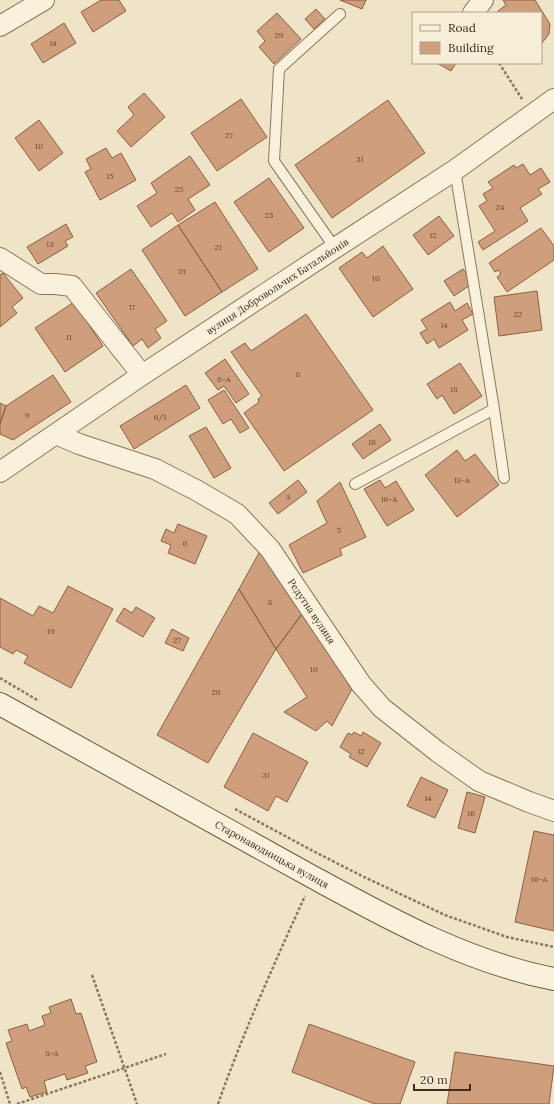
<svg xmlns="http://www.w3.org/2000/svg" width="554" height="1104" viewBox="0 0 554 1104" font-family="Lora,serif">
<style>
.building{fill:#cf9f7d;stroke:#8d5f41}
.lines{fill:none;stroke-linecap:round;stroke-linejoin:round}
.lane-casing{stroke:#8d765c;stroke-width:12}
.street-casing{stroke:#8d765c;stroke-width:22}
.secondary-casing{stroke:#6f573f;stroke-width:24}
.path{stroke:#8d765c;stroke-width:2.5;stroke-dasharray:3 2;stroke-linecap:butt}
.lane{stroke:#faf1dc;stroke-width:10}
.street{stroke:#faf1dc;stroke-width:20}
.secondary{stroke:#faf1dc;stroke-width:22}
.labels{text-anchor:middle;stroke-width:3.5;stroke-linejoin:round;paint-order:stroke}
.number-label{font-size:8px;fill:#624a37}
.street-label{font-size:10px;fill:#3d2e20;stroke:#f7eed8}
</style>
<rect width="100%" height="100%" fill="#f0e4c8"/>
<path class="building" d="M 101,0 L 119,0 L 126,11 L 93,32 L 81,12 Z
M 340,0 L 366,0 L 362,9 Z
M 503,0 L 535,0 L 550,24 L 549,34 L 542,43 L 541,43 L 541,13 L 499,13 L 498,11 L 506,5 Z
M 316,9 L 325,19 L 314,29 L 305,19 Z
M 277,13 L 301,39 L 274,64 L 259,47 L 265,41 L 257,31 Z
M 64,23 L 76,43 L 43,63 L 31,44 Z
M 437,63 L 456,63 L 451,71 Z
M 144,93 L 165,117 L 131,147 L 117,131 L 134,115 L 128,107 Z
M 241,99 L 267,137 L 217,171 L 191,133 Z
M 388,100 L 425,153 L 332,218 L 295,165 Z
M 39,120 L 63,153 L 39,171 L 15,138 Z
M 106,148 L 112,158 L 121,153 L 136,180 L 100,200 L 85,172 L 91,169 L 86,159 Z
M 190,156 L 210,185 L 188,199 L 195,210 L 178,222 L 172,213 L 151,227 L 137,206 L 157,193 L 151,183 Z
M 523,164 L 530,175 L 541,168 L 550,182 L 538,189 L 542,194 L 520,208 L 528,221 L 483,250 L 478,242 L 495,231 L 479,206 L 487,201 L 483,194 L 493,188 L 488,182 L 514,165 L 516,168 Z
M 269,178 L 304,228 L 269,252 L 234,202 Z
M 215,202 L 258,269 L 222,292 L 178,225 Z
M 439,216 L 454,236 L 428,255 L 413,235 Z
M 66,224 L 73,237 L 65,241 L 68,246 L 38,264 L 27,247 Z
M 178,225 L 222,292 L 185,316 L 142,250 Z
M 541,228 L 554,246 L 554,260 L 507,292 L 497,277 L 501,274 L 498,270 L 495,272 L 489,263 Z
M 383,246 L 413,289 L 373,317 L 339,268 L 362,252 L 367,258 Z
M 131,269 L 167,321 L 155,329 L 161,338 L 148,348 L 142,339 L 133,346 L 96,293 Z
M 463,269 L 473,283 L 454,296 L 444,281 Z
M 3,273 L 23,298 L 12,307 L 17,313 L 0,327 L 0,275 Z
M 537,291 L 542,330 L 499,336 L 494,297 Z
M 74,302 L 103,346 L 65,372 L 35,328 Z
M 450,302 L 455,311 L 467,303 L 473,314 L 462,320 L 468,330 L 439,348 L 434,339 L 427,344 L 420,333 L 427,329 L 421,320 Z
M 306,314 L 373,410 L 284,471 L 244,413 L 259,402 L 258,399 L 262,396 L 231,352 L 245,343 L 251,351 Z
M 225,359 L 249,394 L 236,403 L 224,386 L 218,390 L 205,373 Z
M 460,363 L 482,396 L 454,414 L 442,395 L 437,399 L 427,384 Z
M 53,375 L 71,402 L 13,440 L 0,434 L 0,424 L 6,406 Z
M 186,385 L 200,408 L 134,449 L 120,426 Z
M 224,390 L 249,428 L 240,433 L 231,419 L 223,424 L 208,400 Z
M 0,403 L 6,406 L 0,424 Z
M 380,424 L 391,440 L 363,459 L 352,444 Z
M 206,427 L 231,468 L 214,478 L 189,436 Z
M 457,450 L 465,461 L 475,454 L 499,485 L 457,517 L 425,475 Z
M 298,480 L 307,492 L 278,514 L 269,503 Z
M 380,480 L 385,488 L 396,481 L 414,510 L 387,526 L 364,489 Z
M 340,482 L 366,537 L 340,549 L 342,555 L 303,573 L 289,545 L 327,523 L 317,501 Z
M 178,524 L 207,536 L 195,564 L 168,553 L 171,545 L 161,541 L 166,529 L 174,533 Z
M 260,551 L 302,614 L 276,649 L 239,589 Z
M 68,586 L 113,609 L 71,688 L 24,663 L 28,656 L 16,650 L 13,654 L 0,647 L 0,598 L 33,616 L 39,606 L 53,613 Z
M 239,589 L 276,649 L 208,763 L 157,735 Z
M 136,607 L 155,618 L 143,637 L 116,621 L 124,608 L 132,613 Z
M 302,614 L 352,689 L 332,726 L 327,721 L 316,731 L 284,712 L 307,697 L 276,649 Z
M 172,629 L 189,638 L 183,651 L 165,643 Z
M 354,732 L 361,736 L 363,732 L 381,743 L 367,767 L 349,757 L 351,754 L 340,747 L 348,733 L 352,735 Z
M 253,733 L 308,762 L 287,802 L 276,796 L 268,811 L 224,787 Z
M 421,777 L 448,790 L 435,818 L 407,806 Z
M 467,792 L 485,797 L 475,833 L 458,828 Z
M 534,831 L 554,835 L 554,931 L 515,922 Z
M 71,999 L 76,1014 L 81,1013 L 97,1062 L 85,1066 L 88,1073 L 67,1080 L 65,1074 L 44,1081 L 47,1092 L 30,1097 L 26,1087 L 22,1089 L 6,1043 L 12,1041 L 8,1030 L 27,1024 L 29,1031 L 45,1025 L 42,1016 L 51,1013 L 49,1007 Z
M 309,1024 L 415,1062 L 400,1104 L 375,1104 L 292,1072 Z
M 455,1052 L 554,1066 L 549,1104 L 447,1104 Z"/>
<g class="lines">
<g class="lane-casing">
<path id="lane" d="M 455,170 L 494,409 L 504,478
M 335,248 L 274,161 L 279,69 L 340,14
M 355,484 L 494,409"/>
</g>
<g class="street-casing">
<path id="street" d="M 473,13 L 483,0
M 0,26 L 44,0
M 0,258 L 41,284 L 55,284 L 72,286 L 142,375
M 56,434 L 79,444 L 155,469 L 196,490 L 237,514 L 270,549 L 361,684 L 382,708 L 438,752 L 479,781 L 529,802 L 554,811
M 0,472 L 142,375 L 335,248 L 455,170 L 554,99"/>
</g>
<g class="secondary-casing">
<path id="secondary" d="M 0,704 L 309,875 C 386,917 466,962 554,979"/>
</g>
<path class="path" d="M 499,63 L 522,99
M 0,678 L 39,701
M 235,809 L 313,851 L 362,876 L 445,915 L 507,937 L 554,947
M 92,975 L 137,1104
M 0,1072 L 10,1104
M 17,1104 L 166,1054
M 218,1104 C 243,1033 274,964 305,896"/>
<use href="#lane" class="lane"/>
<use href="#street" class="street"/>
<use href="#secondary" class="secondary"/>
</g>
<g class="labels">
<g class="number-label">
<text x="279" y="38">29</text>
<text x="53" y="46">14</text>
<text x="229" y="138">27</text>
<text x="39" y="149">10</text>
<text x="360" y="162">31</text>
<text x="110" y="179">15</text>
<text x="179" y="192">25</text>
<text x="500" y="210">24</text>
<text x="269" y="218">23</text>
<text x="433" y="238">12</text>
<text x="50" y="247">13</text>
<text x="218" y="250">21</text>
<text x="182" y="274">19</text>
<text x="376" y="281">10</text>
<text x="132" y="310">17</text>
<text x="518" y="317">22</text>
<text x="444" y="328">14</text>
<text x="69" y="340">11</text>
<text x="298" y="377">8</text>
<text x="224" y="382">6-А</text>
<text x="454" y="392">18</text>
<text x="27" y="418">9</text>
<text x="160" y="420">6/1</text>
<text x="372" y="445">16</text>
<text x="462" y="483">18-А</text>
<text x="288" y="500">3</text>
<text x="389" y="502">16-А</text>
<text x="339" y="533">5</text>
<text x="185" y="546">6</text>
<text x="270" y="605">8</text>
<text x="51" y="634">19</text>
<text x="177" y="643">27</text>
<text x="314" y="672">10</text>
<text x="216" y="695">29</text>
<text x="361" y="754">12</text>
<text x="266" y="778">31</text>
<text x="428" y="801">14</text>
<text x="471" y="816">16</text>
<text x="539" y="882">16-А</text>
<text x="52" y="1056">8-А</text>
</g>
<g class="street-label">
<text transform="translate(277 286) rotate(-33)" y="4">вулиця Добровольчих Батальйонів</text>
<text transform="translate(312 611) rotate(56)" y="4">Редутна вулиця</text>
<text transform="translate(272 854) rotate(29)" y="4">Старонаводницька вулиця</text>
</g>
</g>
<rect x="412" y="12" width="130" height="52" fill="#f7eed8" stroke="#ada18e"/>
<rect x="420" y="25" width="20" height="6" fill="#faf1dc" stroke="#ada18e"/>
<text x="448" y="32" font-size="12" fill="#3d2e20">Road</text>
<rect x="420" y="42" width="20" height="12" fill="#cf9f7d" stroke="#ada18e"/>
<text x="448" y="52" font-size="12" fill="#3d2e20">Building</text>
<path d="M414 1084v6h56v-6" fill="none" stroke="#3d2e20" stroke-width="2"/>
<text x="420" y="1084" font-size="12" fill="#3d2e20" stroke="#f7eed8" stroke-width="3" paint-order="stroke">20 m</text>
</svg>
